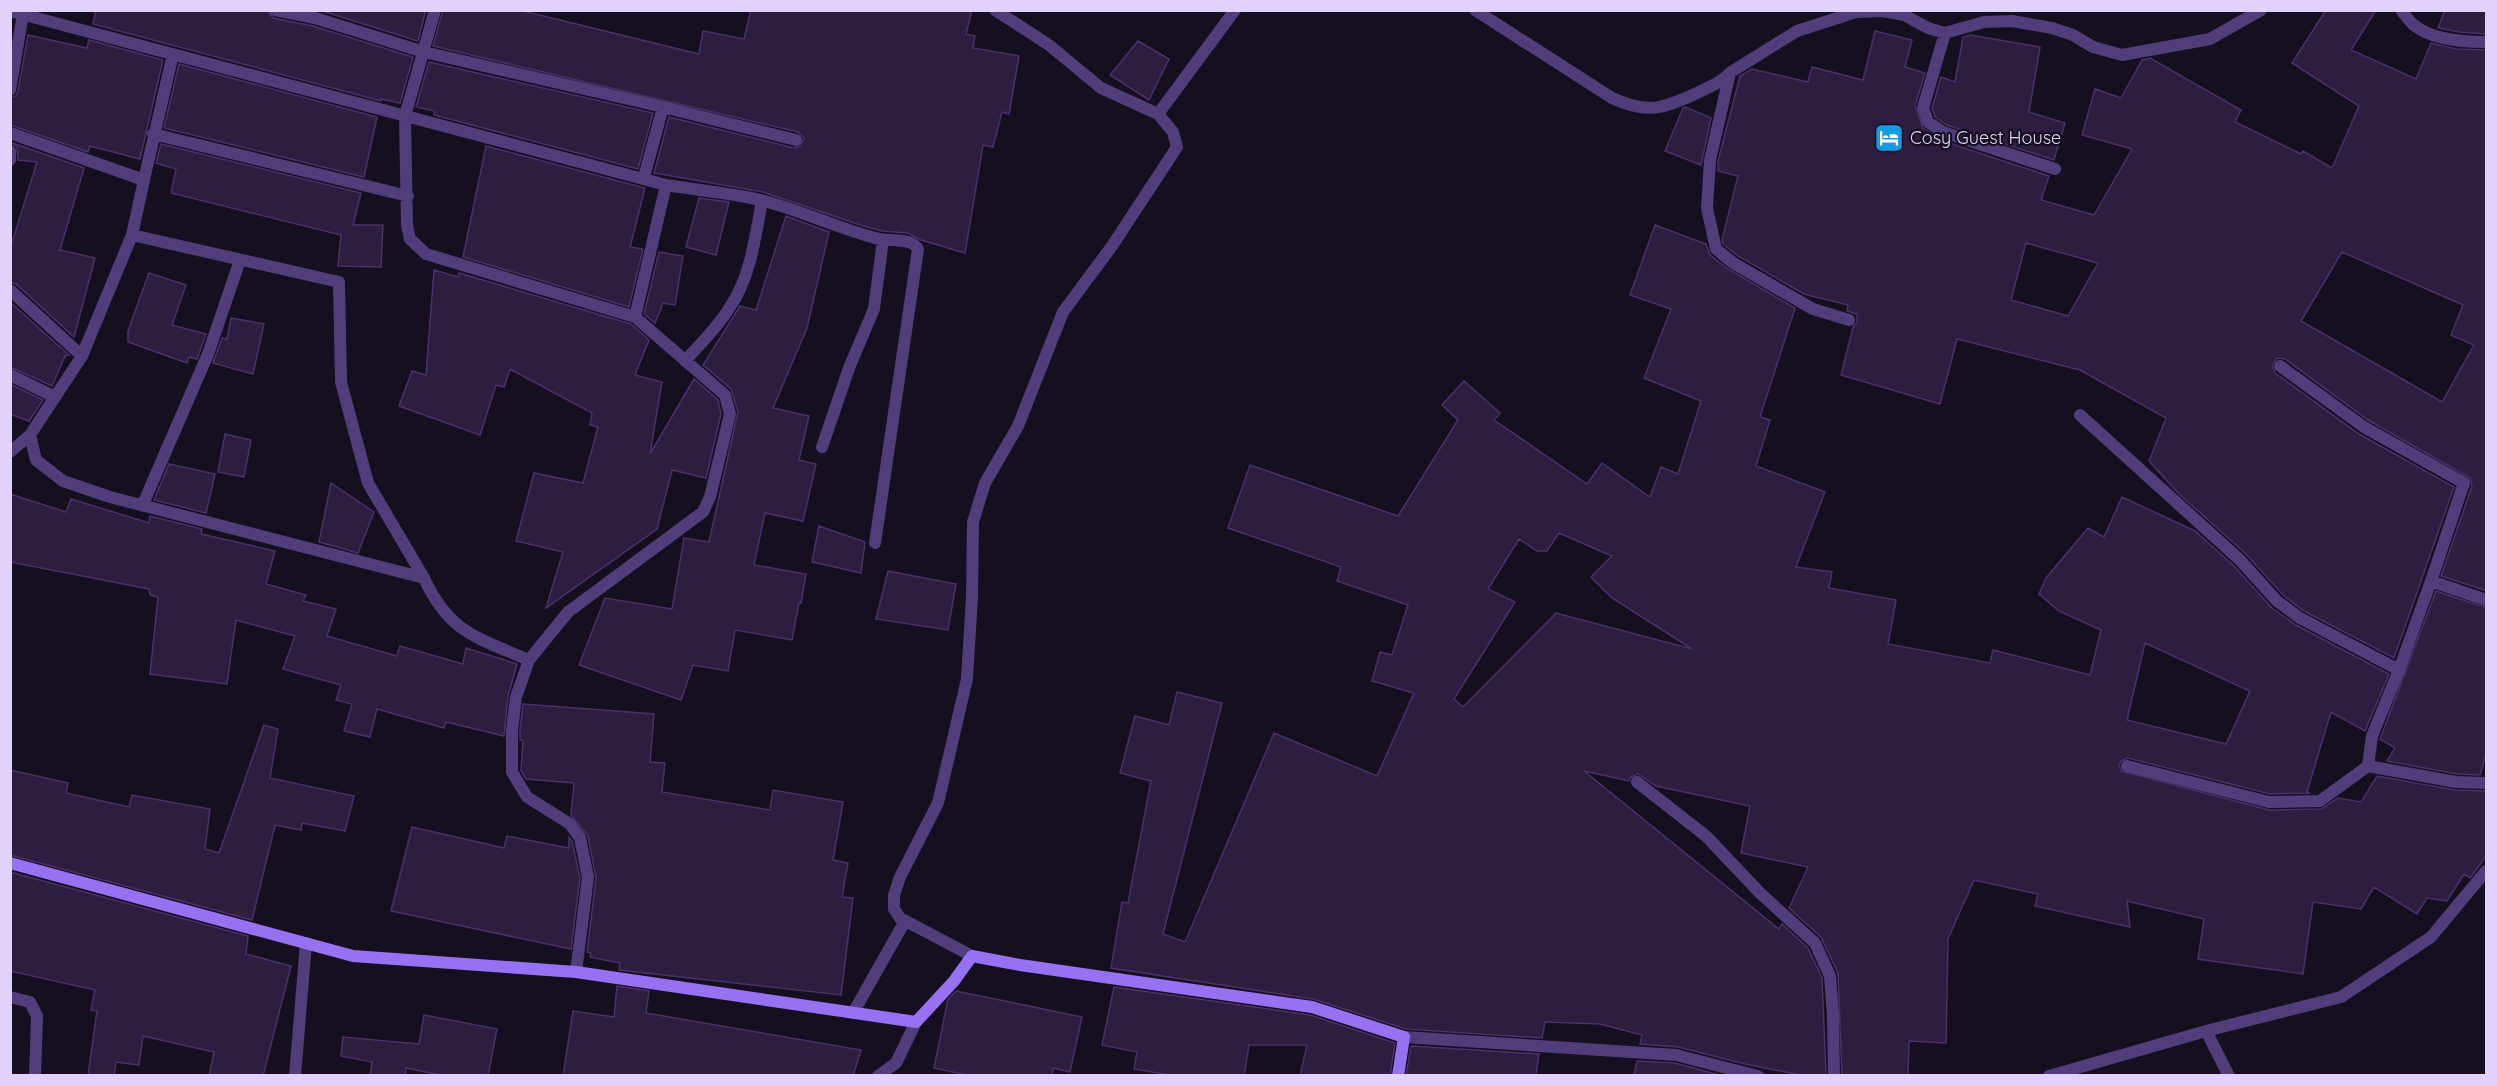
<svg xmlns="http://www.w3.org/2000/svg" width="2497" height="1086" viewBox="0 0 2497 1086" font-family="Quicksand,sans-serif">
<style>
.building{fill:#2d1d3f;stroke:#4a3169;stroke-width:1.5;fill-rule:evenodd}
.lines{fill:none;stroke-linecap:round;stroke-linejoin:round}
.minor{stroke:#503e7b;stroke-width:12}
.tertiary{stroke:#503e7b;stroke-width:12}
.secondary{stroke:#9672f2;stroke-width:12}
.labels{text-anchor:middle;stroke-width:4.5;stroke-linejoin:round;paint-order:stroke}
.poi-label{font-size:18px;fill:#e1d2fb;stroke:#160f20;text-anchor:start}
</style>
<rect width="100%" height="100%" fill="#160f20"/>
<path class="building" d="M 96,10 L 267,10 L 273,18 L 313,26 L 413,57 L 400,103 L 381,99 L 381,101 L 93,24 Z
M 319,10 L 426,10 L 418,41 Z
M 443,10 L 519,10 L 699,54 L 703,31 L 744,39 L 751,10 L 972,10 L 966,34 L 975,36 L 973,48 L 1019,56 L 1009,114 L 1002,112 L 993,147 L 983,145 L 965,253 L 921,240 L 907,233 L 882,231 L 863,226 L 763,192 L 654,173 L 669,117 L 794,148 L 801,146 L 804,138 L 798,132 L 433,46 Z
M 2326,10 L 2376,10 L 2351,50 L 2416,79 L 2431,43 L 2457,49 L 2487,50 L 2487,591 L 2441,576 L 2472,486 L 2470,478 L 2368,420 L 2285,359 L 2277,358 L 2272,365 L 2275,373 L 2359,434 L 2454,487 L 2394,658 L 2304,611 L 2283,595 L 2245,553 L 2179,494 L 2149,461 L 2166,418 L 2080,370 L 1957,339 L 1940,404 L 1841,375 L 1853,327 L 1857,322 L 1857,314 L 1847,311 L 1848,305 L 1804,294 L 1738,256 L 1723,244 L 1722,240 L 1738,176 L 1718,171 L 1718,161 L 1740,76 L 1752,69 L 1808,82 L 1812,67 L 1863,80 L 1875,31 L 1912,40 L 1905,67 L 1925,73 L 1915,106 L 1923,128 L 1940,140 L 2049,176 L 2041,200 L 2094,215 L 2132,149 L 2082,135 L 2095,89 L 2121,98 L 2142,60 L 2150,58 L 2241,110 L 2235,122 L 2301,154 L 2303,151 L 2332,168 L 2359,106 L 2292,63 ZM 2026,243 L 2098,263 L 2068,316 L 2011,300 ZM 2342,252 L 2463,305 L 2451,335 L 2474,345 L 2442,402 L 2301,321 Z
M 2445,10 L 2487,10 L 2487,34 L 2459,32 L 2438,28 Z
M 28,35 L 87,48 L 89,40 L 163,60 L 140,159 L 90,146 L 88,152 L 10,125 L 10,98 L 16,96 L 18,91 Z
M 1970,35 L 2040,47 L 2029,112 L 2065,123 L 2054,160 L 1947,125 L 1935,117 L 1932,108 L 1941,77 L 1955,82 L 1963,37 Z
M 1138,41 L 1169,59 L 1149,100 L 1110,75 Z
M 429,62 L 653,113 L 638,169 L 434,115 L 435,111 L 416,107 Z
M 179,64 L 377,117 L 364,177 L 164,128 Z
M 1685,107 L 1711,118 L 1701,165 L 1665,151 L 1683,108 Z
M 10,142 L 84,168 L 60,250 L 95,258 L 74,337 L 16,284 L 10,282 L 10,249 L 37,162 L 18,160 L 17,147 Z
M 161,144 L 361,193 L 353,225 L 383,225 L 381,267 L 338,266 L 341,235 L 171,193 L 176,169 L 156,163 Z
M 486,146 L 645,188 L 630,247 L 643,249 L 629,307 L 463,257 Z
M 699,198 L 729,202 L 716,255 L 686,247 Z
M 786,216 L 829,232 L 807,328 L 773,408 L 809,416 L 799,460 L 816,464 L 803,521 L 765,513 L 754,565 L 806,574 L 801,603 L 799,603 L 792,640 L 735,630 L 728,671 L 693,665 L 681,700 L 579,665 L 605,598 L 672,609 L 684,538 L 709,542 L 738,412 L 731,389 L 703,365 L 740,306 L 756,310 Z
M 1655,225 L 1706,244 L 1710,255 L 1728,269 L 1795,308 L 1760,417 L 1770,420 L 1756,466 L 1825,492 L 1796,567 L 1832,572 L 1829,588 L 1896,600 L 1888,644 L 1990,663 L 1993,650 L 2090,675 L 2101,630 L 2059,611 L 2039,594 L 2046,578 L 2088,528 L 2104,537 L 2122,497 L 2195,531 L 2233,565 L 2272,608 L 2296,625 L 2389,674 L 2365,731 L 2331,712 L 2307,792 L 2310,793 L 2270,794 L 2128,758 L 2121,761 L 2119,765 L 2121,771 L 2269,810 L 2321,809 L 2338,798 L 2361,802 L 2377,776 L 2455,790 L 2487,791 L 2487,854 L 2479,866 L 2470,878 L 2464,874 L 2447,901 L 2427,898 L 2417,914 L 2374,887 L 2361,909 L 2313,902 L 2303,974 L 2198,959 L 2204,919 L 2127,901 L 2130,927 L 2035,906 L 2038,894 L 1974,880 L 1948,939 L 1946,1043 L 1909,1041 L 1908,1076 L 1842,1076 L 1838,973 L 1821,937 L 1789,908 L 1808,867 L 1741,853 L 1750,806 L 1656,786 L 1638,774 L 1631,777 L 1629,781 L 1584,771 L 1779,929 L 1782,924 L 1808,948 L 1822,978 L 1826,1076 L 1805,1076 L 1745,1064 L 1678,1047 L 1640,1044 L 1642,1035 L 1600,1024 L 1545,1022 L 1542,1038 L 1406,1029 L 1313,999 L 1111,968 L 1122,902 L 1128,903 L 1151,781 L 1120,773 L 1135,716 L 1169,725 L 1177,692 L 1222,703 L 1163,934 L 1185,942 L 1274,733 L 1377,776 L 1414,693 L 1372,681 L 1380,652 L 1392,655 L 1408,605 L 1337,581 L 1341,567 L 1228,528 L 1250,465 L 1398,516 L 1458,420 L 1442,405 L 1464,381 L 1500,413 L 1494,420 L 1587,484 L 1602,463 L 1650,497 L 1661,467 L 1678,474 L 1701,401 L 1644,378 L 1671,309 L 1630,295 ZM 1559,533 L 1612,556 L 1591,577 L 1612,598 L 1692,649 L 1556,613 L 1463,707 L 1454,699 L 1515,602 L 1488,589 L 1519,539 L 1537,551 L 1547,551 ZM 2145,643 L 2250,691 L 2226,744 L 2127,720 Z
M 659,252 L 683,256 L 675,305 L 663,303 L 655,323 L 644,314 Z
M 434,270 L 458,277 L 459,273 L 631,324 L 649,340 L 635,375 L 662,382 L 650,454 L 694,379 L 718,400 L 721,414 L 706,478 L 672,470 L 657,529 L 546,608 L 563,552 L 516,541 L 534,473 L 583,483 L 598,427 L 590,425 L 592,413 L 510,369 L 504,387 L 496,385 L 480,435 L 399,406 L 412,371 L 426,375 Z
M 149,273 L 186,285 L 172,325 L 206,334 L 197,359 L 189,357 L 187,363 L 128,342 L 128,331 Z
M 10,302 L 69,355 L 65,356 L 52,386 L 10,367 Z
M 231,318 L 264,324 L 253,374 L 213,363 L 222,338 L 227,339 Z
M 10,384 L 43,400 L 29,421 L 10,414 Z
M 225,434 L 251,440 L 244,477 L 218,472 Z
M 169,464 L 215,474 L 206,513 L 154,500 Z
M 331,483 L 374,512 L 358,553 L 319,542 Z
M 10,494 L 66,512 L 71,499 L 149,523 L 150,516 L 202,529 L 201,534 L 275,551 L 266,584 L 306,595 L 303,601 L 336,609 L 327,636 L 397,656 L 400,646 L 463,664 L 466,648 L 517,664 L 508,696 L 504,736 L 446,722 L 444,728 L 377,709 L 370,737 L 344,731 L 352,704 L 336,700 L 341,685 L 283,669 L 295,636 L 236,620 L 227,684 L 150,674 L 158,597 L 150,595 L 149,589 L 10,562 Z
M 819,526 L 865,542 L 861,573 L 812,562 Z
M 888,571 L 956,584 L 948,630 L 876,619 Z
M 2436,591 L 2487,608 L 2487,751 L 2480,775 L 2457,774 L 2387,761 L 2395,748 L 2380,739 Z
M 523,704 L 654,714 L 650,762 L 665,763 L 662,792 L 770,810 L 773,790 L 843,802 L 833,860 L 848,863 L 842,897 L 853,898 L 841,995 L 619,970 L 620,963 L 590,957 L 591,953 L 587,952 L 596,878 L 588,836 L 571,815 L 574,783 L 526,779 L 521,770 L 523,741 L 520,740 L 520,730 Z
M 264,725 L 278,729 L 270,778 L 354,796 L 345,831 L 302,823 L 301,830 L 275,825 L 252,920 L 10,855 L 10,770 L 68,783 L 66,793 L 129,807 L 132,795 L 210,809 L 205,849 L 219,853 Z
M 412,827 L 504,848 L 507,836 L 569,848 L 569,837 L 572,841 L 580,877 L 571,949 L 391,911 Z
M 10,872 L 248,936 L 246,954 L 291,966 L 263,1076 L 209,1076 L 214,1052 L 143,1036 L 139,1065 L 116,1062 L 114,1076 L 88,1076 L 97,1011 L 91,1010 L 95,990 L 10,971 Z
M 617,986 L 649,991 L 646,1013 L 861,1050 L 853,1076 L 563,1076 L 573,1011 L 614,1017 Z
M 1114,987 L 1310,1015 L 1395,1043 L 1390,1076 L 1300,1076 L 1307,1045 L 1249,1045 L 1244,1076 L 1175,1076 L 1134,1069 L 1137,1052 L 1102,1045 Z
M 956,991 L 1082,1017 L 1070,1072 L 1053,1068 L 1052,1076 L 971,1076 L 934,1068 L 948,999 Z
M 424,1015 L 497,1029 L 488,1076 L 445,1076 L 406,1068 L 405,1076 L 370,1076 L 372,1062 L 341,1056 L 343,1037 L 419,1044 Z
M 1411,1046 L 1539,1054 L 1536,1076 L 1406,1076 Z
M 1637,1061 L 1675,1063 L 1723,1076 L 1634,1076 Z"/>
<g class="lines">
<path class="minor" d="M 275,10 L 315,18 L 424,52 L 663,107
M 435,10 L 405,116 L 407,225 L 410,239 L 426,254 L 635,317 L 666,185
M 1475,10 L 1612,98 C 1647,114 1662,109 1695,94 C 1709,87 1721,83 1731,72 L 1797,31 L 1856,12 L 1883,11 L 1904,15 L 1928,28 L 1945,33 L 1984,22 L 2012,21 L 2052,28 L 2073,35 L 2093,47 L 2122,55 L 2210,39 L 2261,10
M 2401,10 C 2405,15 2409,21 2414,25 C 2432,40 2464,42 2486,42
M 10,11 L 666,185 C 697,190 730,193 761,200 C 800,210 837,228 875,238 C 888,242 911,237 918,249 L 875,543
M 1945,33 L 1923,108 L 1928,122 L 1943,132 L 2055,169
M 1730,73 L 1710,160 L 1707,208 L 1716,249 L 1733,263 L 1813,309 L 1849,320
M 10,90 L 23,14
M 1158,114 L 1235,10
M 10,133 L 144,180 L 132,235 L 82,356 L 30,435 L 10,452
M 153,134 L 408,196
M 10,151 L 10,160
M 644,177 L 663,107 L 796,140
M 144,180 L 173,54
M 10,290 L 82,356
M 685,361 C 700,344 718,327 730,307 C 751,276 755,237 762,201
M 2280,366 L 2364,427 L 2464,483 L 2431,581
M 10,375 L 55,397
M 2080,415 L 2239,559 L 2277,601 L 2300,618 L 2399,670
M 30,435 L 36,460 L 63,481 L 110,497 L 424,578 L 368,483 L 341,382 L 339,282 L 132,235
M 822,447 L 849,368 L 874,309 L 883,240
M 143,504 L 208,354 L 240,260
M 424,578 C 449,633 478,638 529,660
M 2127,766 L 2269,802 L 2320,801 L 2368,766 L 2456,782 L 2486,783
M 2368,766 L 2372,736 L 2399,670 L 2431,581 L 2486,600
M 1637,782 L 1706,836 L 1760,893 L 1815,943 L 1830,976 L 1833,1015 L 1834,1076
M 972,956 L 900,918 L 894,909 L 894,895 L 900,877 L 938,803 L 967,679 L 972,597 L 973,522 L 985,483 L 1018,426 L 1063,312 L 1112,246 L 1177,147 L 1173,132 L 1158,114 L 1101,88 L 1049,45 L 995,10
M 576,972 L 588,877 L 580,838 L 570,824 L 527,797 L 512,772 L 512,730 L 516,697 L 529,660 L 568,612 L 703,512 L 710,497 L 730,414 L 725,395 L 635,317
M 10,997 L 30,1002 L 37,1016 L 35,1076
M 853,1013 L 905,921
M 2206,1031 L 2229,1076
M 295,1076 L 306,943
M 878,1076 L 896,1063 L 916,1022"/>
<path class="tertiary" d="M 1404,1037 L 1676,1055 L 1758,1076
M 2049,1076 L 2206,1031 L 2341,997 L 2431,937 L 2486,871"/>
<path class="secondary" d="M 10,863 L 353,956 L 576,972 L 916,1022 L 954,981 L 972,956 L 1020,965 L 1312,1007 L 1404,1037 L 1398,1076"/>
</g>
<defs>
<g id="hotel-square" transform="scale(1.5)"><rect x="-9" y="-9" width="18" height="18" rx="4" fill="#159ae4" stroke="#160f20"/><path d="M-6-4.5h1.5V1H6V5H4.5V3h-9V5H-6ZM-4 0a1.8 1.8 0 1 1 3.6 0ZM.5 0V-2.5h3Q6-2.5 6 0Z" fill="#fff"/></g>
</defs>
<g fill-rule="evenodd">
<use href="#hotel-square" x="1889" y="138"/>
</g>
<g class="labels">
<g class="poi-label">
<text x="1910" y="144">Cosy Guest House</text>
</g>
</g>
<rect width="2497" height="1086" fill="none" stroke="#e1d2fb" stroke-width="24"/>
</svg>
